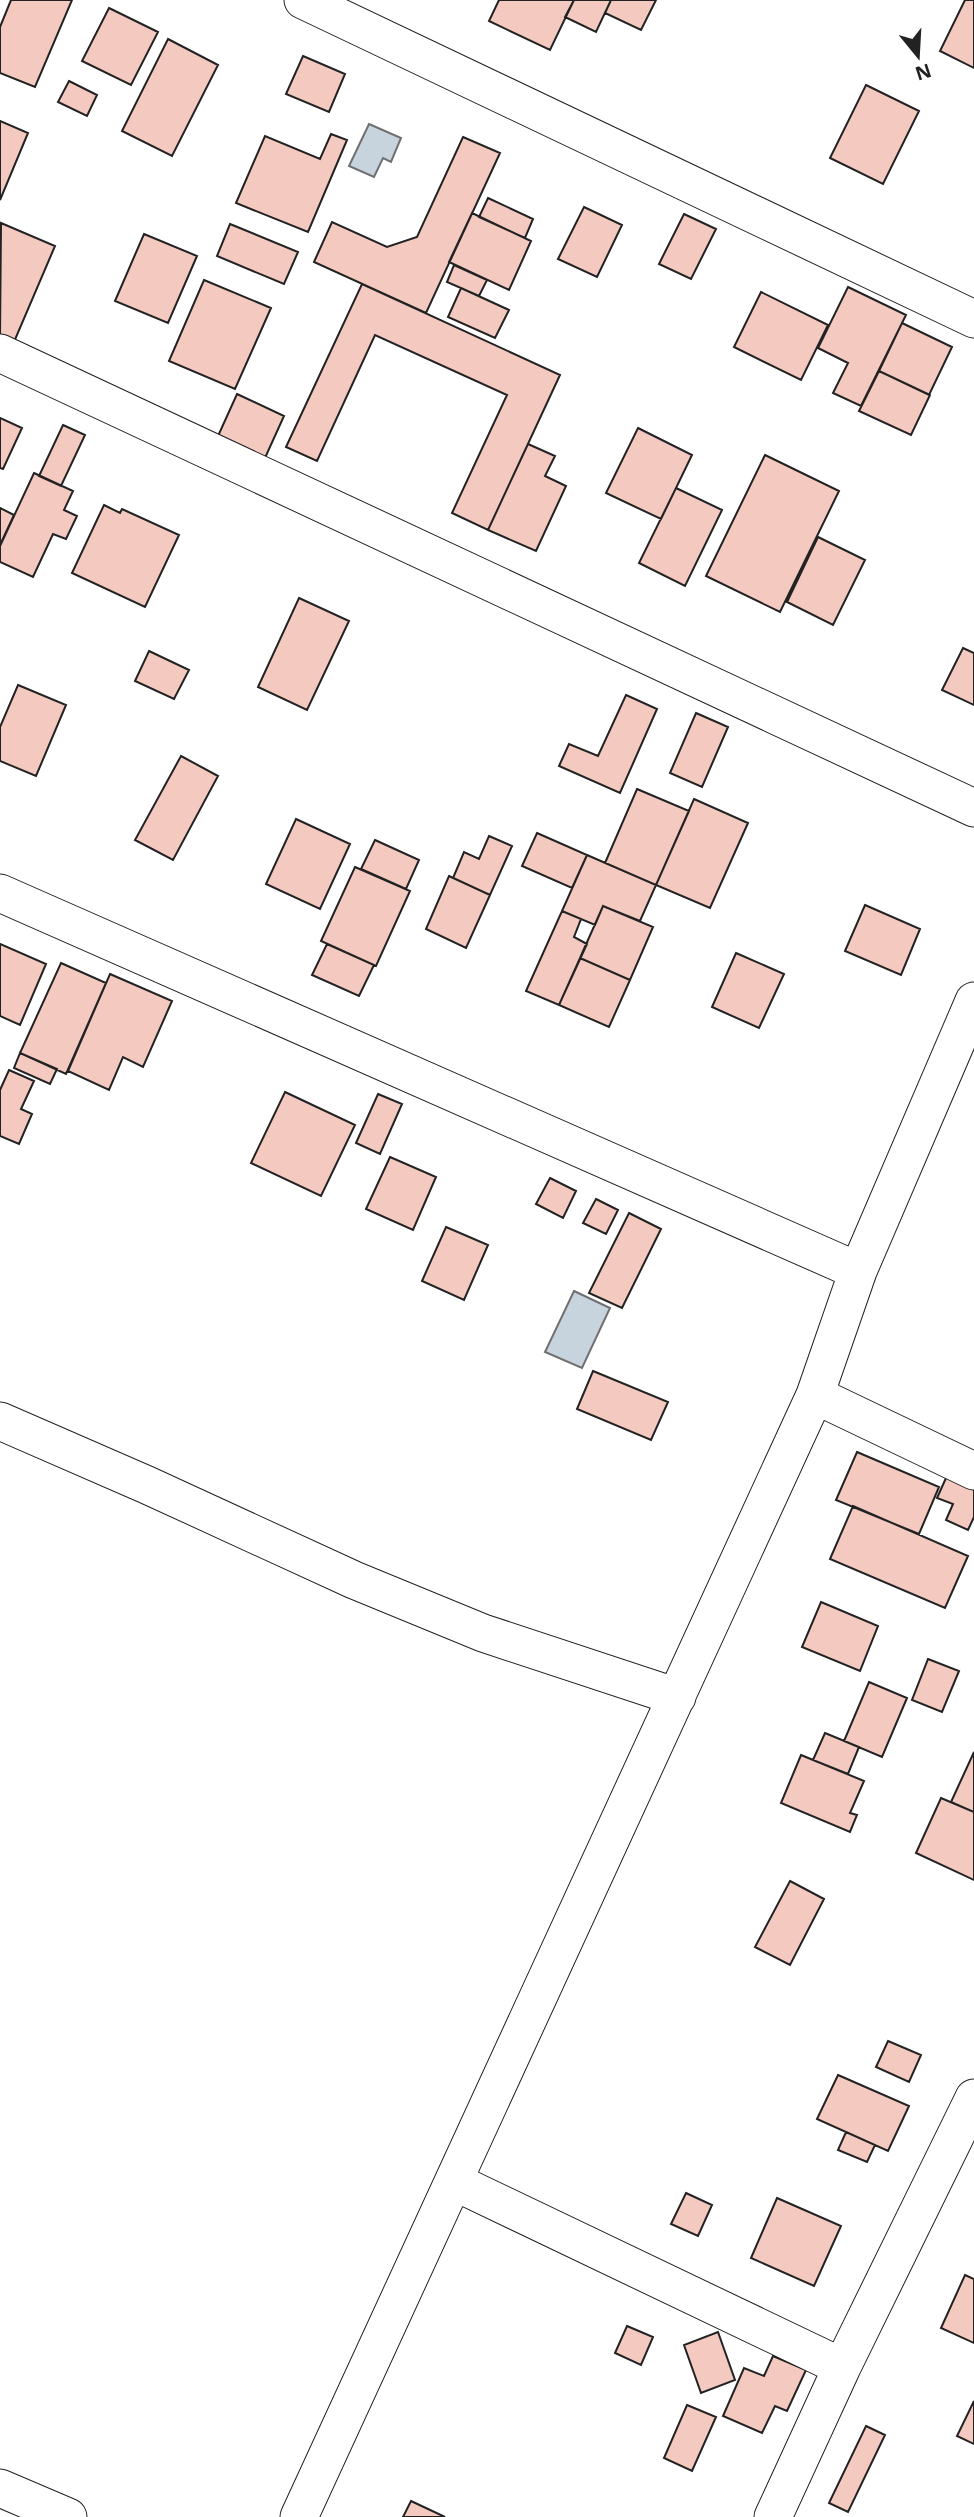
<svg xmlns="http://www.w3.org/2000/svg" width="974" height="2517" viewBox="0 0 974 2517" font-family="'Open Sans',sans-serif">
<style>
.water{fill:#c7d3dd;stroke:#6f6f6f;stroke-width:2}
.building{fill:#f3c9c0;stroke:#222;stroke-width:2}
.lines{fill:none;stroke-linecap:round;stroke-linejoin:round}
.street-casing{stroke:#222;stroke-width:39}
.street{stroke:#fff;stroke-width:37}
</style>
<rect width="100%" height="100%" fill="#fff"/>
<path class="water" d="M 369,124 L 401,138 L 391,162 L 383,158 L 374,177 L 349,166 Z
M 574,1291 L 610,1308 L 582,1368 L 545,1352 Z"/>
<path class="building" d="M 11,0 L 72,0 L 35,87 L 0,73 L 0,27 Z
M 499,0 L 574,0 L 550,50 L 489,21 Z
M 574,0 L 611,0 L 596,32 L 565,17 Z
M 611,0 L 656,0 L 641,30 L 605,13 Z
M 965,0 L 974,0 L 974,68 L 940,51 Z
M 109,8 L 158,32 L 131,85 L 82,61 Z
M 168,39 L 218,65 L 172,156 L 122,131 Z
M 303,56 L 345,74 L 329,112 L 286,94 Z
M 69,81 L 97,95 L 87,116 L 58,102 Z
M 866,85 L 919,111 L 883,184 L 830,158 Z
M 0,121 L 28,133 L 0,200 Z
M 331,134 L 347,140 L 308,232 L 236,203 L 265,136 L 320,159 Z
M 463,137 L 500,153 L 426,313 L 314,262 L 332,222 L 387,247 L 417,237 Z
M 488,198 L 533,219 L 525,238 L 479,217 Z
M 584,207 L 622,225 L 597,277 L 558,259 Z
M 472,213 L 531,241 L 509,290 L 449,262 Z
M 684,214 L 716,229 L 691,279 L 659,264 Z
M 1,223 L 55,246 L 14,342 L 0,336 Z
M 230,224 L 298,252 L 284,284 L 217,256 Z
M 144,234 L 197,256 L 168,323 L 115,301 Z
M 454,265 L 487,280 L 479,296 L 447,282 Z
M 204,280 L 271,308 L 235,389 L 169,361 Z
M 362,284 L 560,375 L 488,530 L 452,513 L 507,395 L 375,335 L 317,461 L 286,447 Z
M 848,287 L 906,315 L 861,406 L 833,393 L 848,363 L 818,348 Z
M 461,288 L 509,310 L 495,338 L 448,317 Z
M 761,292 L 828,325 L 801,380 L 734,347 Z
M 902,323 L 952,347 L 929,395 L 879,371 Z
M 879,371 L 930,395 L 911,435 L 859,411 Z
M 237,394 L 284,416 L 265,458 L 218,436 Z
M 0,418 L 22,428 L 3,469 L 0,468 Z
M 63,425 L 85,435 L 61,486 L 39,476 Z
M 638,428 L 692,455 L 661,519 L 606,493 Z
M 528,444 L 555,456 L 545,476 L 566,486 L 536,551 L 488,530 Z
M 765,455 L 839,491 L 780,612 L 706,576 Z
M 34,473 L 73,491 L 64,510 L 77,516 L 66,539 L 53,534 L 33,577 L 0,562 L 0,546 Z
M 676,488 L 722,510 L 685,586 L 639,563 Z
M 104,505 L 120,513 L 122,509 L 179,535 L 145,607 L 72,573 Z
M 0,508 L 14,515 L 1,543 L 0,542 Z
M 818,537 L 865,560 L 833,625 L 787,602 Z
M 299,598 L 349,621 L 307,710 L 258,687 Z
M 963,648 L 974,653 L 974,705 L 942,690 Z
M 149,651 L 189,670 L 174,699 L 135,681 Z
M 18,685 L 66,705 L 36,776 L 0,761 L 0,727 Z
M 626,695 L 657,709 L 620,793 L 559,766 L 569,744 L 598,756 Z
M 696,713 L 728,727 L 702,787 L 670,773 Z
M 181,756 L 218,776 L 173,860 L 135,840 Z
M 637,789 L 689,811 L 656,885 L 605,863 Z
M 694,799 L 748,823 L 710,908 L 656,885 Z
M 296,819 L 350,844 L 320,909 L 266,884 Z
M 537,833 L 587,855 L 572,888 L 522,866 Z
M 489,836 L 512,846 L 490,895 L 453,878 L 464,852 L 479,859 Z
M 375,840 L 419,860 L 406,889 L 361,869 Z
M 587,855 L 656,885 L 640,921 L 603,906 L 595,925 L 562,911 Z
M 355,867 L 410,891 L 376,966 L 321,941 Z
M 449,876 L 490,895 L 466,948 L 426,929 Z
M 865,905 L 920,929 L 901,975 L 845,951 Z
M 603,906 L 653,927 L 630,980 L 580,958 Z
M 562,911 L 581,919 L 574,937 L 587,944 L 559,1005 L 526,991 Z
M 0,944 L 46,964 L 20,1025 L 0,1016 Z
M 327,944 L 374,965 L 359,996 L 312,975 Z
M 736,953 L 784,974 L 759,1028 L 712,1007 Z
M 580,958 L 630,980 L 609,1027 L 559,1005 Z
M 61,963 L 106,983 L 66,1074 L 20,1053 Z
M 110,974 L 172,1001 L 143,1067 L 123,1057 L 109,1090 L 68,1071 Z
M 20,1053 L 57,1069 L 50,1084 L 14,1068 Z
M 9,1070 L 34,1081 L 21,1109 L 32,1114 L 19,1144 L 0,1136 L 0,1090 Z
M 285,1092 L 355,1125 L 321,1196 L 251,1163 Z
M 378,1094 L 402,1104 L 380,1154 L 356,1143 Z
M 390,1157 L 436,1177 L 413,1230 L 366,1209 Z
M 550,1178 L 576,1191 L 563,1218 L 536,1204 Z
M 596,1199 L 618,1210 L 606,1234 L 583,1223 Z
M 629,1213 L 661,1229 L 622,1308 L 589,1293 Z
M 446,1227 L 488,1245 L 464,1300 L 422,1281 Z
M 593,1371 L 668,1402 L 651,1440 L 577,1409 Z
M 857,1452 L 939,1487 L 919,1534 L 836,1500 Z
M 950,1469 L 974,1479 L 974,1517 L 968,1530 L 946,1520 L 953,1504 L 937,1498 Z
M 853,1506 L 968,1556 L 945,1608 L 830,1559 Z
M 821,1602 L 878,1626 L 860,1671 L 802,1647 Z
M 928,1659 L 959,1671 L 942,1712 L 912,1700 Z
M 869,1682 L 907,1698 L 882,1757 L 844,1741 Z
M 825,1733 L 859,1747 L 848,1774 L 813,1760 Z
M 974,1752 L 974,1812 L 951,1802 Z
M 801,1755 L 864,1781 L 850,1813 L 857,1815 L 850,1832 L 781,1803 Z
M 941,1798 L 974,1812 L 974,1880 L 916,1853 Z
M 790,1881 L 824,1899 L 790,1965 L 755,1947 Z
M 888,2041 L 921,2055 L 909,2082 L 876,2067 Z
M 838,2075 L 909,2106 L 888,2151 L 817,2119 Z
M 846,2132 L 875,2145 L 867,2162 L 838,2150 Z
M 686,2193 L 712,2205 L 698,2236 L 671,2224 Z
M 777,2198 L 841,2226 L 814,2286 L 751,2258 Z
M 965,2275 L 974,2279 L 974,2343 L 941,2328 Z
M 627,2326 L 653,2337 L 641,2365 L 615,2353 Z
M 718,2332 L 735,2380 L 701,2393 L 684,2345 Z
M 773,2356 L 806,2370 L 787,2411 L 775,2406 L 762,2433 L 723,2416 L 744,2368 L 764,2376 Z
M 974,2401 L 974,2444 L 957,2436 Z
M 687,2405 L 716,2417 L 692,2471 L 664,2458 Z
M 866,2426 L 885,2435 L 848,2512 L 829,2503 Z
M 411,2501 L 445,2517 L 403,2517 Z"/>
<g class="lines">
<g class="street-casing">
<path id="street" d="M 303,0 L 974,319
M 0,353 L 974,808
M 0,893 L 858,1271
M 815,1395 L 974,1471
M 0,1421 L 147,1485 L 354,1580 L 483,1633 L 677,1697
M 455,2182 L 842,2367
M 0,2488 L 68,2517
M 299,2517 L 815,1395 L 858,1271 L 974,1001
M 773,2517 L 842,2367 L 974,2098"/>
</g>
<use href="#street" class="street"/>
</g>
<g transform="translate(918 56) rotate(162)" stroke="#ffffff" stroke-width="5" paint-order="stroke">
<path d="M0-5L12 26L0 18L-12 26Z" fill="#222222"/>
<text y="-10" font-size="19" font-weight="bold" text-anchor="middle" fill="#222222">N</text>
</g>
</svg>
